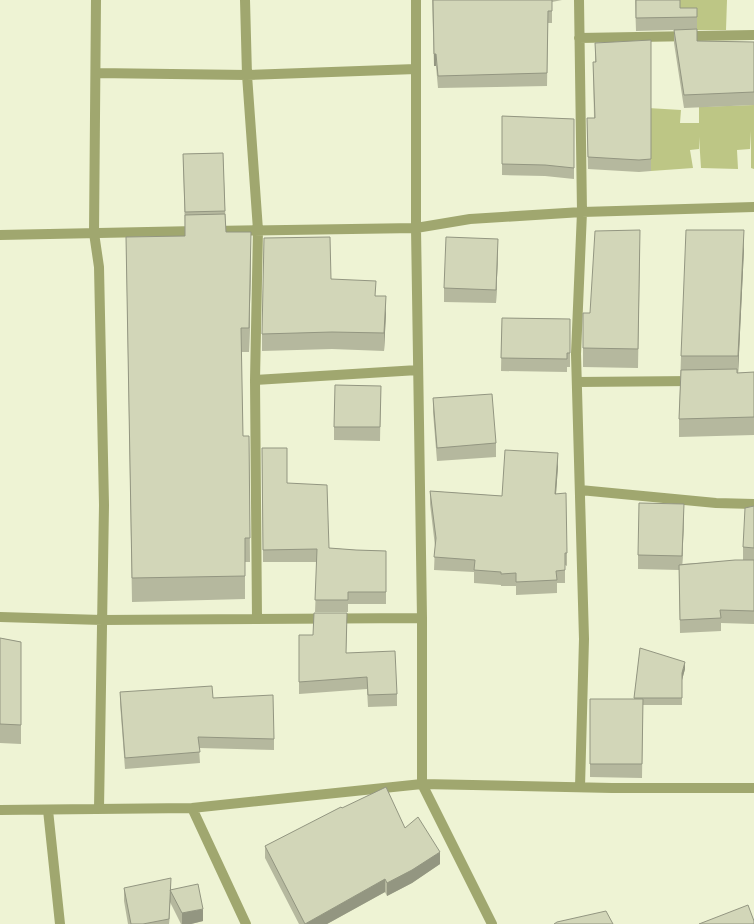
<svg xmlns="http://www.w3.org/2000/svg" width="754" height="924" viewBox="0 0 754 924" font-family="'Space Grotesk',sans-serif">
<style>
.green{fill:#bdc685}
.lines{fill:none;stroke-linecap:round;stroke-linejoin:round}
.minor{stroke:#a0a76f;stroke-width:10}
.wall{fill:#b5b89e}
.shaded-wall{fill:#939681}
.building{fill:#d2d6b8;stroke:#939681}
</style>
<rect width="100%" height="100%" fill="#eef3d4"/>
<path class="green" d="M 680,0 L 727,0 L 726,30 L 697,30 L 680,20 Z
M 754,105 L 754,169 L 751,168 L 751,131 L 750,149 L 737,150 L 738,169 L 701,168 L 699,137 L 699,149 L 690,150 L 693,168 L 651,171 L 648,108 L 681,110 L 680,123 L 699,123 L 699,107 Z"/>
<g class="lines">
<path class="minor" d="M 96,0 L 94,233 L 99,267 L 104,505 L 99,809
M 245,0 L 247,75 L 258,230 L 255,380 L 257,619
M 579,0 L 582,212 L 576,354 L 584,639 L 580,787
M 579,38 L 754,35
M 96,73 L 247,75 L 416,69
M 213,231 L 416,228 L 470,219 L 582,212 L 754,207
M 0,235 L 197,231
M 255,380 L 418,370
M 577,382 L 693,381
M 580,490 L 716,503 L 754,504
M 0,617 L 102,620 L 422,618
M 192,808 L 246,924
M 0,810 L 192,808 L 422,784 L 422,618 L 416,228 L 416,0
M 48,810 L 60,924
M 492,924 L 422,784 L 612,788 L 754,788"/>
</g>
<path class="wall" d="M 432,0 L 562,0 L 552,2 L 552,23 L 548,23 L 547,86 L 438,88 L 436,66 L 434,66 Z
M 635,0 L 680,8 L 697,8 L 697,41 L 754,42 L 754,105 L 684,108 L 674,43 L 674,30 L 636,31 Z
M 651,40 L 651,171 L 639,172 L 588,169 L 587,118 L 594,118 L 593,62 L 595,62 L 595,43 Z
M 502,116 L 574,119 L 574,179 L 545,176 L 502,175 Z
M 223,153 L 226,232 L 251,256 L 249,352 L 241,352 L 243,436 L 249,436 L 250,562 L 245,562 L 245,599 L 132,602 L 126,237 L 185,236 L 183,154 Z
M 640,249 L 638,368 L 583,367 L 583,348 L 590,313 Z
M 744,249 L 738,373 L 754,372 L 754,435 L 679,437 L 679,419 L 681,356 Z
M 498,252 L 496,303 L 444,302 L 444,288 Z
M 331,279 L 376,296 L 386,313 L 384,351 L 332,349 L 262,351 L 262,334 Z
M 502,318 L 570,319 L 570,367 L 567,367 L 567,372 L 501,371 Z
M 381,386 L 380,441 L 334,440 L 334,427 Z
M 433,398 L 496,443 L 496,457 L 437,461 L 433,412 Z
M 262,448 L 287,483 L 329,548 L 356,550 L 386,551 L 386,604 L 348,604 L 348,612 L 315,612 L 317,562 L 263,562 Z
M 558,466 L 556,494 L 567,553 L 567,566 L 565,565 L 565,583 L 557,583 L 557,593 L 516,595 L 516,586 L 501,586 L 501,585 L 474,583 L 474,572 L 434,570 L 435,546 L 430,504 L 430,491 L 502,496 Z
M 754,506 L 754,624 L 721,623 L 721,631 L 680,633 L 679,570 L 638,569 L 638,555 L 684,517 L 682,564 L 743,560 L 743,547 Z
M 347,625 L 346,653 L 397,694 L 397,706 L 368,707 L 367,689 L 299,694 L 299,635 L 313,635 Z
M 0,638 L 21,642 L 21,744 L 0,743 Z
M 640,648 L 685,669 L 682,680 L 682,705 L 643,705 L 642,778 L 590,777 L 590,699 L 634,699 Z
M 120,692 L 213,698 L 274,739 L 274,750 L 199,748 L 200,763 L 125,769 L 120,703 Z
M 342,808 L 405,828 L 440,864 L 412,883 L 387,896 L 385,892 L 327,924 L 299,924 L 265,858 L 265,846 Z
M 124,888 L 171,890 L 203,921 L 191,924 L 181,924 L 170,902 L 170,894 L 169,924 L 128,924 L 124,901 Z"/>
<path class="shaded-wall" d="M 434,54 L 436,54 L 436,66 L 434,66 Z
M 744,230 L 744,249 L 738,375 L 738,356 Z
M 251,232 L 251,256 L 249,352 L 249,328 Z
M 498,239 L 498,252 L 496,303 L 496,290 Z
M 386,296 L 386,313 L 384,351 L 384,333 Z
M 558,453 L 558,466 L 555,507 L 555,494 Z
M 684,504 L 684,517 L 682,570 L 682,556 Z
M 685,662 L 685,669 L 682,680 L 682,705 L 682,673 Z
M 440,852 L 440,864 L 412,883 L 387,896 L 387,883 Z
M 171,878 L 171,890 L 169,924 L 169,919 Z
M 385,879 L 385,892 L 327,924 L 305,924 Z
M 203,909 L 203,921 L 191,924 L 182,924 L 182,913 Z"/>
<path class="building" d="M 433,0 L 552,0 L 552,11 L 548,11 L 547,73 L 438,76 L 436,54 L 434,54 Z
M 636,0 L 680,0 L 680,8 L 697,8 L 697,17 L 636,18 Z
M 697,29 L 697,41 L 754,42 L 754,92 L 684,95 L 674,30 Z
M 651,40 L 651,159 L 639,160 L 588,157 L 587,118 L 595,118 L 593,62 L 596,62 L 595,43 Z
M 502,116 L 574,119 L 574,168 L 545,165 L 502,164 Z
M 223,153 L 225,211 L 185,212 L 183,154 Z
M 225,214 L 226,232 L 251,232 L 249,328 L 241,328 L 243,436 L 249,436 L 250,538 L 245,538 L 245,576 L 132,578 L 126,237 L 185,236 L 185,215 Z
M 640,230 L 638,349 L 583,348 L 583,313 L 590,313 L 595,231 Z
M 686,230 L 744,230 L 738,356 L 681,356 Z
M 330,237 L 331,279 L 376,281 L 375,296 L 386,296 L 384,333 L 332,332 L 262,334 L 264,238 Z
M 446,237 L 498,239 L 496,290 L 444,288 Z
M 502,318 L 570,319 L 570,353 L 567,353 L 567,359 L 501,358 Z
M 737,369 L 737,373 L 754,372 L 754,417 L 679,419 L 681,370 Z
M 335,385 L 381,386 L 380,427 L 334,427 Z
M 492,394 L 496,443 L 437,448 L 433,398 Z
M 262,448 L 287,448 L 287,483 L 327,485 L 329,548 L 356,550 L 386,551 L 386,592 L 348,592 L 348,600 L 315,600 L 317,549 L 263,550 Z
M 505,450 L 558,453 L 555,494 L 566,493 L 567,553 L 565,553 L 565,570 L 556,571 L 557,580 L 516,582 L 516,573 L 501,574 L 501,572 L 474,570 L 475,560 L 434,557 L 436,538 L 430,491 L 502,496 Z
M 639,503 L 684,504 L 682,556 L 638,555 Z
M 754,506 L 754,548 L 743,547 L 745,508 Z
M 735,560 L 754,560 L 754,611 L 720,610 L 721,618 L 680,620 L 679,565 Z
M 314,613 L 347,613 L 346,653 L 395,651 L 397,694 L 368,695 L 367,677 L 299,682 L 299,635 L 313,635 Z
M 0,638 L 21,642 L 21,725 L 0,724 Z
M 640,648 L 685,662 L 682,673 L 682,698 L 634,698 Z
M 212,686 L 213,698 L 273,695 L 274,739 L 198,737 L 200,752 L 125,758 L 120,692 Z
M 590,699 L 643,699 L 642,764 L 590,764 Z
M 386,787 L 405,828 L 418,817 L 440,852 L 412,870 L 387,883 L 385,879 L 305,924 L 265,846 L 341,807 L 342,808 Z
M 171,878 L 169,919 L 143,924 L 131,924 L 124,888 Z
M 198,884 L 203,909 L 182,913 L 170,890 Z
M 748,905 L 754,921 L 754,924 L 699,924 Z
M 606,911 L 613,924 L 554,924 L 557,922 Z"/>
</svg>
